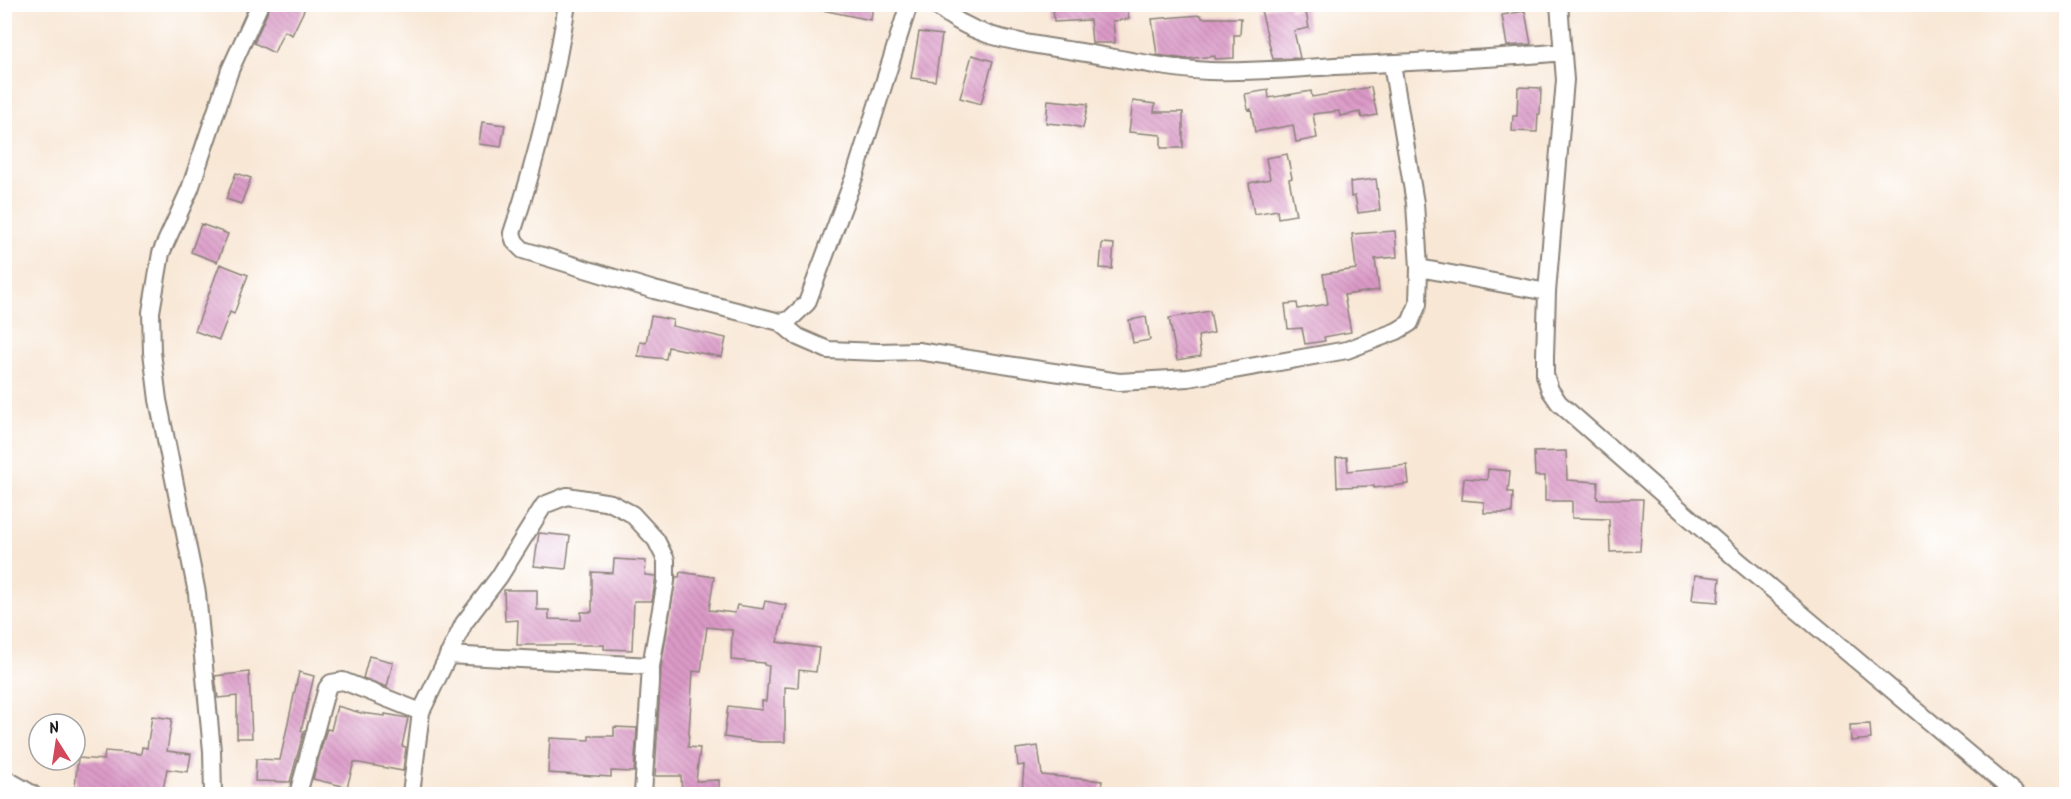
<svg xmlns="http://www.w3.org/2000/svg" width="2071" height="799" viewBox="0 0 2071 799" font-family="Kalam,sans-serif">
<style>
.building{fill:url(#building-back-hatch)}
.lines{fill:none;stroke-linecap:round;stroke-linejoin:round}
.minor-casing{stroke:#8a8278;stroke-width:20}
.minor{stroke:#fff;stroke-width:16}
</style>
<defs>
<pattern id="building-back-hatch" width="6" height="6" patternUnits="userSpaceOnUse" patternTransform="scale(1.5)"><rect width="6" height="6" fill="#db9ac7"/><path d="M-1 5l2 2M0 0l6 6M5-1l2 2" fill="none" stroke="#bb84aa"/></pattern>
</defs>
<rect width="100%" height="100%" fill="#fff"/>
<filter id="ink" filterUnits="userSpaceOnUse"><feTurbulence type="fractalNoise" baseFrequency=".0167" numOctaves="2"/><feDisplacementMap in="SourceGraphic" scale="12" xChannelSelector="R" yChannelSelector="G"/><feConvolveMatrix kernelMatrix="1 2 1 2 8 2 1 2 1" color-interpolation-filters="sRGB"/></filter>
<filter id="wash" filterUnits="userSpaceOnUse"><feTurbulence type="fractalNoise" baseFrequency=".008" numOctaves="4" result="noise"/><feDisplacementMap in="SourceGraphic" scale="24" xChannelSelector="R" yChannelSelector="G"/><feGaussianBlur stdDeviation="1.35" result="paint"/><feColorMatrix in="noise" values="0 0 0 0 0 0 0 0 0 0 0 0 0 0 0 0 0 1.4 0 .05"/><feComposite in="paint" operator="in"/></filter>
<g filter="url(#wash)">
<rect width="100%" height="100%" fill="#f8e7d5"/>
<g id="blocks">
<path class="building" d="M 271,4 L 307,4 L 292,35 L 284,31 L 274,53 L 254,43 Z
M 818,4 L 873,4 L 871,20 L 817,9 Z
M 1053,4 L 1127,4 L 1129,19 L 1113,21 L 1115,43 L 1092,43 L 1090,20 L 1054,22 Z
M 1285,4 L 1289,4 L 1290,10 L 1305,7 L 1309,28 L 1294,31 L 1300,58 L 1273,59 L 1261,10 Z
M 1525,11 L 1531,44 L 1507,46 L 1502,15 Z
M 1201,15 L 1202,18 L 1241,18 L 1240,35 L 1234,35 L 1234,58 L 1215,59 L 1215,56 L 1186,59 L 1157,55 L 1152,19 Z
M 919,32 L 942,35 L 935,81 L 911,78 Z
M 972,55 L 993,61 L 981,104 L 960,98 Z
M 1371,87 L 1377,115 L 1362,118 L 1360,112 L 1340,116 L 1339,111 L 1313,114 L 1317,138 L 1296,142 L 1293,125 L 1255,132 L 1251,109 L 1248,110 L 1245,94 L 1268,90 L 1269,98 L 1311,91 L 1312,97 Z
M 1518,87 L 1541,88 L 1540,114 L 1538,114 L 1537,132 L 1512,131 L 1513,116 L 1517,116 Z
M 1048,100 L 1088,104 L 1083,128 L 1069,125 L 1046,123 Z
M 1133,101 L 1155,104 L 1154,112 L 1183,112 L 1183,148 L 1161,148 L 1161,135 L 1129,132 Z
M 482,122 L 505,125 L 501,147 L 479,144 Z
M 1287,154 L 1292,178 L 1289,179 L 1296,215 L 1278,218 L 1277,210 L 1254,214 L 1249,183 L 1270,179 L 1266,158 Z
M 236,173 L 251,178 L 241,204 L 226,199 Z
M 1376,179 L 1380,210 L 1358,213 L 1355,196 L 1351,197 L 1350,182 Z
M 201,224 L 228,234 L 217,262 L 191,252 Z
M 1395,231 L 1397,257 L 1375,259 L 1379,290 L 1344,295 L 1351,332 L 1324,337 L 1325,341 L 1305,344 L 1302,328 L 1288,329 L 1285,304 L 1297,303 L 1298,309 L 1328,304 L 1323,274 L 1356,269 L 1352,234 Z
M 1102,243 L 1114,244 L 1112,269 L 1100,268 Z
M 220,264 L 248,275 L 234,314 L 230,312 L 219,340 L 195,331 Z
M 1210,311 L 1214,333 L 1198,336 L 1201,356 L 1177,360 L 1169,318 Z
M 651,316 L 673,320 L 672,326 L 726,338 L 722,357 L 668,347 L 666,359 L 638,356 L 640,342 L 646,343 Z
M 1146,317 L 1150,340 L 1133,343 L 1129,320 Z
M 1566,451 L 1567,480 L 1598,482 L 1597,499 L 1643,499 L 1640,551 L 1610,552 L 1609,519 L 1572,518 L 1572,501 L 1545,501 L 1545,476 L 1535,476 L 1534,452 Z
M 1347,457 L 1348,471 L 1407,465 L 1409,484 L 1374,488 L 1374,486 L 1337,487 L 1336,458 Z
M 1488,469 L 1510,471 L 1508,492 L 1513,492 L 1512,513 L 1484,513 L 1484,502 L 1462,500 L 1464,478 L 1487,480 Z
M 539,533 L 570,536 L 566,569 L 534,566 Z
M 614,559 L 646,561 L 645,575 L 656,576 L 652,601 L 634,601 L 632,650 L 604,649 L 604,645 L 517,645 L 518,620 L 505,621 L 504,590 L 537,590 L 537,610 L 549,610 L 549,619 L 581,620 L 581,612 L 592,612 L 592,572 L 613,573 Z
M 680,572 L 714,577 L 709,610 L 735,613 L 737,605 L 763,609 L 765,601 L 786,605 L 777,642 L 819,648 L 816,672 L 799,670 L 798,688 L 785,687 L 785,742 L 760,742 L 724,737 L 728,706 L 762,710 L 762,701 L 766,701 L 769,666 L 764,665 L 764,663 L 731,660 L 732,630 L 707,627 L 701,672 L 693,671 L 688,747 L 700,748 L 696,781 L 719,780 L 719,795 L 682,795 L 681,776 L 655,776 L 661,667 L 676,577 L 679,577 Z
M 1695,575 L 1720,578 L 1718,602 L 1692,600 Z
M 369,656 L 393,662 L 387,687 L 363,678 Z
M 249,672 L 252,738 L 237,738 L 237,696 L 218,698 L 215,676 Z
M 299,672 L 314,676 L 301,731 L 304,731 L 290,782 L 255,781 L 256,759 L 280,760 Z
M 337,706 L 361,713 L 385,716 L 385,714 L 408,718 L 402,746 L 406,747 L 403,771 L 354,762 L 347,787 L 313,779 L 325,735 L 327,729 L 331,730 Z
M 152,716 L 172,719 L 167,751 L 191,754 L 188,772 L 167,769 L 162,795 L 74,795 L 78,758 L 104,760 L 105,751 L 141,754 L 142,747 L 147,748 Z
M 1870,724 L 1871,739 L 1851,741 L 1850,725 Z
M 614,727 L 637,728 L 634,772 L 611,771 L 611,777 L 548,773 L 550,738 L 589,740 L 589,736 L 614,736 Z
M 1038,746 L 1042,775 L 1102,781 L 1100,795 L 1058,795 L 1022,792 L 1024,765 L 1018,766 L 1016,749 Z"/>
</g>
</g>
<g filter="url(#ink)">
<use href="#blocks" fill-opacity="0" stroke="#8a8278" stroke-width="1.5"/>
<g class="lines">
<g class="minor-casing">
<path id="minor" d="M 567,4 C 555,82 537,159 512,233 L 515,242 L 523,250 L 654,290 L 780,322 L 789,320 L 807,303 L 855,175 L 909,4
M 935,4 C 975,41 1024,42 1074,51 C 1119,58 1164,69 1209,71 C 1258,73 1306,67 1355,65 C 1424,61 1494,59 1563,52
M 1559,4 L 1565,80 L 1547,292 L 1545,356 L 1545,375 L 1550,390 L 1559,403 L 1741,563 L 2016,794
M 1419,268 L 1547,292
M 780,322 L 798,337 L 828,350 L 879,352 L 918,351 L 1119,382 L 1188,378 L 1347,350 L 1397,331 L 1410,323 L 1418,304 L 1419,268 L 1415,203 L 1392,64
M 448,655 L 651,666
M 4,778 L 32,794
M 213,794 L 212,751 L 197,593 L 158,400 L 152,352 L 151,312 L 161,253 L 190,189 L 230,70 L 260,4
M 298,794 L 327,688 L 331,683 L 343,681 L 421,712
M 411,794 L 421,712 L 464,623 L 499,577 L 544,505 L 567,496 L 611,503 L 632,514 L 656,540 L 666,560 L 666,581 L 651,666 L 643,794"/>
</g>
<use href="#minor" class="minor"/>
</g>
</g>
<rect width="2071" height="799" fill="none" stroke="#fff" stroke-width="24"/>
<g transform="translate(57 742) rotate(348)"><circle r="28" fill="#ffffff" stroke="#a4a4a4" stroke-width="1.5"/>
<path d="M0-4.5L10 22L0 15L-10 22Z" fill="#d1495b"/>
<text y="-9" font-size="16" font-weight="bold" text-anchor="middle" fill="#1c1c1c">N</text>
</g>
</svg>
